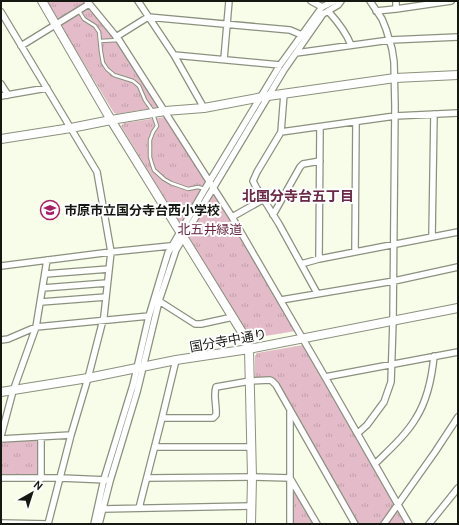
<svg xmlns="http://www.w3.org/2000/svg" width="459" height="525" viewBox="0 0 459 525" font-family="Cabin,'Noto Sans JP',sans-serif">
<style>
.grass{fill:url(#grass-tufts)}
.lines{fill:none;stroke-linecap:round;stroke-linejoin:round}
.lane-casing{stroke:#8b917f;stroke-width:4.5}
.street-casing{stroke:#8b917f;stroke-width:8}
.secondary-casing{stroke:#8b917f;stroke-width:10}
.lane{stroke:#fff;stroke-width:2.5}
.street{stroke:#fff;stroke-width:5.5}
.secondary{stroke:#fff;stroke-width:8}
.labels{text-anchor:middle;stroke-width:4;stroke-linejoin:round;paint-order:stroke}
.poi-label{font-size:13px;font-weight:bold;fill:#151711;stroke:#fff;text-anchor:start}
.park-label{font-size:13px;fill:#6a2543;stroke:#fff}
.street-label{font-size:13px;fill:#151711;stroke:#fff}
.neighbourhood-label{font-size:14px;font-weight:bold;fill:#6b2945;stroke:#fff}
</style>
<defs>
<pattern id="grass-tufts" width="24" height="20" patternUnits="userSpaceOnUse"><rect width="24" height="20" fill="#e4bbc9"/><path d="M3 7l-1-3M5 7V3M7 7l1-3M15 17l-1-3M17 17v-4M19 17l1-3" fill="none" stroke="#c3a0ac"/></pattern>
</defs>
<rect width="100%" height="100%" fill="#f7fde9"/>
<path class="grass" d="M 46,1 L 85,1 L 90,10 L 114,37 L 159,107 L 117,114 L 114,113 Z
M 165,117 L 231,219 L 296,331 L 253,338 L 249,336 L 121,126 L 124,123 Z
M 303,345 L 406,524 L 359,524 L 274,378 L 255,378 L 255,356 L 257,353 Z
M 38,439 L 40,441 L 38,476 L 1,477 L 1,447 L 2,443 L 5,441 Z
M 295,491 L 314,524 L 292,524 L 292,493 Z"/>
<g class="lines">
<g class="lane-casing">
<path id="lane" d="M 79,11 L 84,19 L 95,26 L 99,32 L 101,52 L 103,63 L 107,69 L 114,75 L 133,81 L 139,86 L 145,100 L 152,110
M 100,41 L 119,40
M 154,117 L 157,126 L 153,132 L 150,140 L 150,157 L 152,164 L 154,170 L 164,179 L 171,183 L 188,189 L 198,187 L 205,189"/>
</g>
<g class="street-casing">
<path id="street" d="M 87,1 L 119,40 L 232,217 L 325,377 L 409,524
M 138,1 L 174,55 L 204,108
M 311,1 L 322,7
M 396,1 L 396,9
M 328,11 C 338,22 346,32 351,45
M 376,11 L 396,9 L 451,1
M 1,12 L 97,172 L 111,252 L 104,316 L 88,378 L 71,435 L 48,524
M 116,37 L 148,17 L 290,30 L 304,36
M 21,46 L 89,4
M 296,53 L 390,40 L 458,37
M 174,55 L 280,65
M 224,59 L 229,1
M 1,84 L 8,95
M 284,94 L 281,132 L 257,172 L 253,181 L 256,187 L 279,224 L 317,293
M 1,96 L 47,88
M 281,132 L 395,116 L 458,113
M 273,215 L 300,167 L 303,164 L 320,161
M 232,217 L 264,199
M 432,237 L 434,114
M 355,252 L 356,122
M 319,259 L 320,127
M 301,264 L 319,259 L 458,232
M 1,266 L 111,252 L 170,246 L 173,245
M 45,274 L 109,269
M 43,288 L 107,283
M 281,300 L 394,281 L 458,267
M 159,301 L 195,324 L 201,324 L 233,317
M 41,302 L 106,297
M 1,340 L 8,339 L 36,327 L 149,316
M 325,377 L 458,352
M 162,418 L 213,418 L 216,415 C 217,406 213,396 216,387 L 250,381 L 270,380 L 272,381 L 276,385 L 355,524
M 358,433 L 367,425 L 384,402 L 391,382 L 393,321 L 395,106 L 394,62 L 392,49 L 386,29 L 382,19 L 370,1
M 1,436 L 13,391 L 36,327 L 47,260
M 41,437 L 41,479
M 1,439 L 71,435
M 155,447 L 251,447
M 375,464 C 390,449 406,435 416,418 C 428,399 432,377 434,356
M 1,478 L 61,478 L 107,480
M 147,478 L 252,477 L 290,478 L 317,524
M 139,508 L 162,418 L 176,360
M 102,509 L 251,506
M 1,523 L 48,524
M 94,524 L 104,479 L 133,385 L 149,316 L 158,286 L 168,253 L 205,189 L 280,65 L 322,7 L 334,1
M 99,524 L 110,481 L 137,392 L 159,301 L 176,250 L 284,70 L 323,14 L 338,5 L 341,1
M 290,524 L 290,411
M 384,524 L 435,452 L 458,417
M 429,524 L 458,488"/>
</g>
<g class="secondary-casing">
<path id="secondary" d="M 42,1 L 111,120 L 245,337 L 249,349 L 252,477 L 251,524
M 1,139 L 71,128 L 111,120 L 165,111 L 204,108 L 268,96 L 395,78 L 458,75
M 1,392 L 88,378 L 176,360 L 249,349 L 458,308"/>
</g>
<use href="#lane" class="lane"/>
<use href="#street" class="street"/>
<use href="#secondary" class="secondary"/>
</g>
<defs>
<g id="school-ring" transform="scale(1)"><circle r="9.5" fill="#fff" stroke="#a91f64" stroke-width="1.5"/><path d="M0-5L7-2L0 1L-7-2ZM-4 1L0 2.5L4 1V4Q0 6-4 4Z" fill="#a91f64"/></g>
</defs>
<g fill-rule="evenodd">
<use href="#school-ring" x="50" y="210"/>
</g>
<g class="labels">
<g class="poi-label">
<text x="64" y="215">市原市立国分寺台西小学校</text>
</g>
<g class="park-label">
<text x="210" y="234">北五井緑道</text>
</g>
<g class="street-label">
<text transform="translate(228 340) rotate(-10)" y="5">国分寺中通り</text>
</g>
<g class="neighbourhood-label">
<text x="298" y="201">北国分寺台五丁目</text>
</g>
</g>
<rect width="459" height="525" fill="none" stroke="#151711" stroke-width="4"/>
<g transform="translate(32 493) rotate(39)" stroke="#ffffff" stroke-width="3" paint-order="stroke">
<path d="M0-3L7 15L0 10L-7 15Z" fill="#151711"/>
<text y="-6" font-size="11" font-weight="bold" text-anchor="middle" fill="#151711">N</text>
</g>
</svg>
